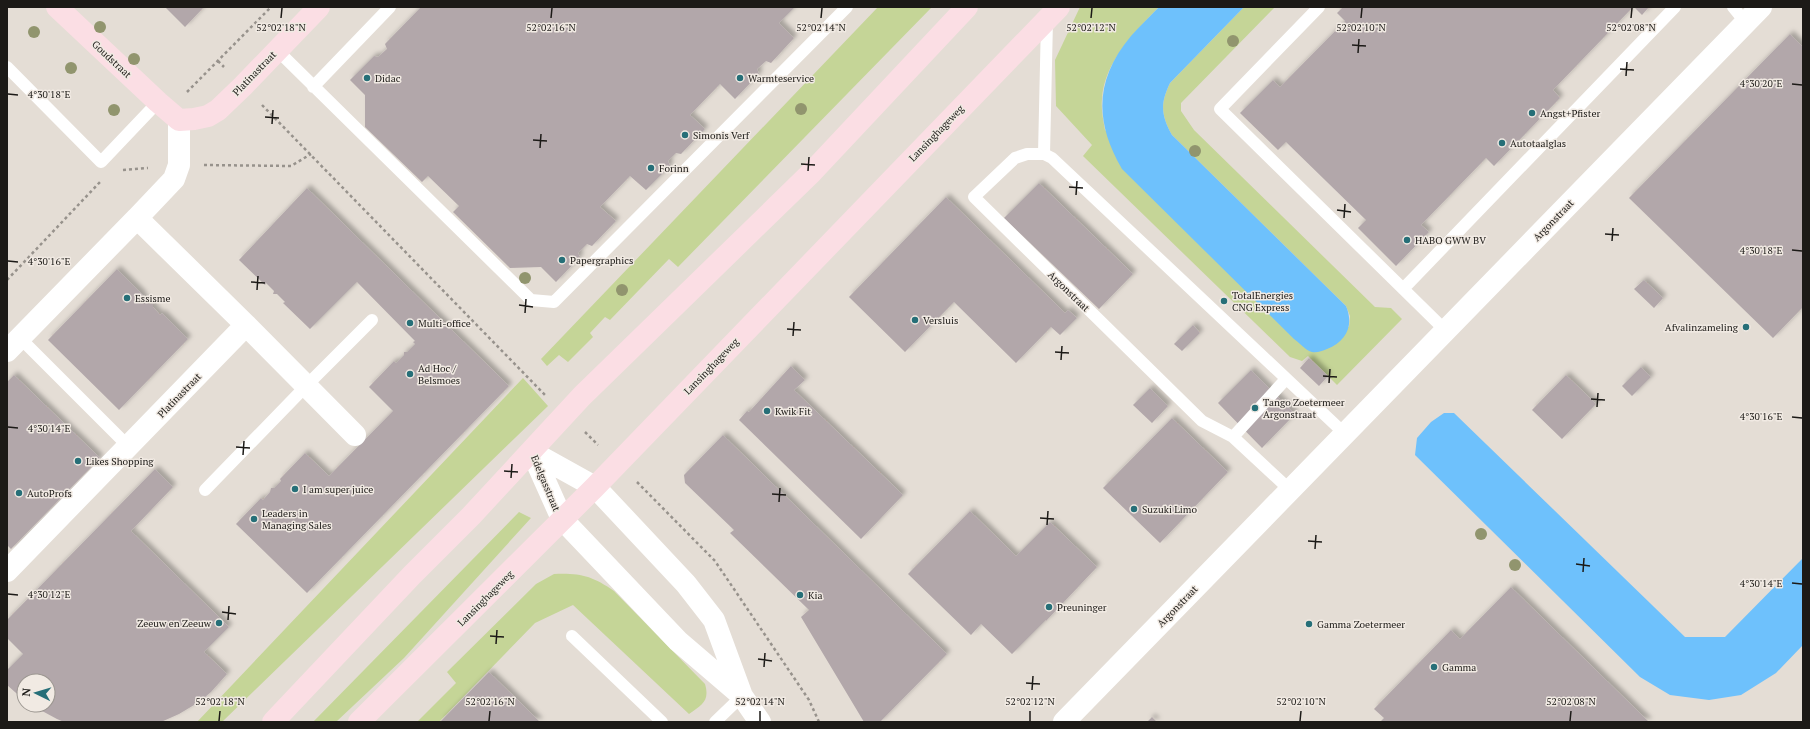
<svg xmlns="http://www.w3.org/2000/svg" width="1810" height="729" viewBox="0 0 1810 729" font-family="'PT Serif',serif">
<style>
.green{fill:#c5d597}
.water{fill:#6ec1fc}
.building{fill:#b2a7aa;filter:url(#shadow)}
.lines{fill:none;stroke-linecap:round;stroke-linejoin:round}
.path{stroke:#97928c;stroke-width:2.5;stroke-dasharray:3 3;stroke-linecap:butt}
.lane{stroke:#fff;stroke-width:12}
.street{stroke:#fff;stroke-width:22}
.secondary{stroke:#fbdee4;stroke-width:22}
.tree{fill:#91956e}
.ticks{fill:none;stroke:#1c1a17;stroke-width:1.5}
.poi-dot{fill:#266f78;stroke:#f1eae3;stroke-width:1.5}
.labels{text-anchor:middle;stroke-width:3;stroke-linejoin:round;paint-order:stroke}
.street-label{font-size:10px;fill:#1c1a17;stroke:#f1eae3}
.poi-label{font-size:10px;fill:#1c1a17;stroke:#f1eae3;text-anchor:start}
.ticks-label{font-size:10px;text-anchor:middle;fill:#1c1a17;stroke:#f1eae3;stroke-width:3;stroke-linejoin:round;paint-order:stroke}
</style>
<defs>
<filter id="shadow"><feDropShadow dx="3.5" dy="-3.5" stdDeviation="2" flood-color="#0004"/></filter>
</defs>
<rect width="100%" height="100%" fill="#e4ddd5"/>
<path class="green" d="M 878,7 L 932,7 L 678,267 L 669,259 L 610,320 L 605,317 L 590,333 L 593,337 L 568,362 L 559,355 L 547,366 L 541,359 Z
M 1080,7 L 1159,7 C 1135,32 1104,62 1102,99 C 1101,109 1103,119 1105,130 L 1349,327 L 1350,316 L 1346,306 L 1172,135 C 1161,115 1160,104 1170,83 L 1244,7 L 1275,7 L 1181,103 L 1181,111 L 1194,130 L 1375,307 L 1391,308 L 1402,319 L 1337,385 L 1308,356 L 1302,361 L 1290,357 L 1083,156 L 1092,145 L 1056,106 L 1055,60 Z
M 523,378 L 548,406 L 222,722 L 197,722 Z
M 519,512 L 531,518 L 404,658 L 336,722 L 313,722 Z
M 554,574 C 581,573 592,576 614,591 L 705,684 C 710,701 702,705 689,714 L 573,605 L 535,623 L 439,722 L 417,722 L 456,683 L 447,672 L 536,584 Z"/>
<path class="water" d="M 1159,7 L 1244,7 L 1170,83 C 1160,104 1161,115 1172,135 L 1346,306 C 1354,325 1347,341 1327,349 C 1322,351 1317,353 1312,352 C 1306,351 1299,342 1294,339 L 1122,169 C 1094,121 1095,79 1131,36 C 1140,26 1150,16 1159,7 Z
M 1444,413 L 1454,413 L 1685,637 L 1725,637 L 1803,558 L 1803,645 L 1776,673 L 1741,695 L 1709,700 L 1670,695 L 1640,677 L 1415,455 L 1417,438 L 1431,422 Z"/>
<path class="building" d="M 165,7 L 204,7 L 185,27 Z
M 421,7 L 795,7 L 779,23 L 794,38 L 771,63 L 766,61 L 757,69 L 759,74 L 735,99 L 720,84 L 690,115 L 705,129 L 681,154 L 676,153 L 668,161 L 670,166 L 646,190 L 630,176 L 600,207 L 616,221 L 592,246 L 587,244 L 578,253 L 580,257 L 556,282 L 541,267 L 510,268 L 453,212 L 459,206 L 428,176 L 422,182 L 365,127 L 365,95 L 350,80 L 374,56 L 378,57 L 387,49 L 385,44 Z
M 1343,7 L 1633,7 L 1553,90 L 1560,98 L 1494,166 L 1486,158 L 1421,225 L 1429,232 L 1396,266 L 1358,228 L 1366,220 L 1286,142 L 1278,150 L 1240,113 L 1273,80 L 1280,87 L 1345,21 L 1337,13 Z
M 1634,7 L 1649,7 L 1642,15 Z
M 1790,34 L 1803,47 L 1803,307 L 1773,338 L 1629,198 Z
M 1039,183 L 1133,274 L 1099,309 L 1004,218 Z
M 307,188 L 509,386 L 307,593 L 236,524 L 261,498 L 263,500 L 270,492 L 271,488 L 274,488 L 281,481 L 280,479 L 305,453 L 329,476 L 393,411 L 369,387 L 394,361 L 396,363 L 404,355 L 404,352 L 407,352 L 415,344 L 413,342 L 415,341 L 357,282 L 310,329 L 283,303 L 285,302 L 277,294 L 273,294 L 274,291 L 266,283 L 265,285 L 239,260 Z
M 946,197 L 1065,313 L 1068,310 L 1077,318 L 1060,335 L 1051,327 L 1016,363 L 954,302 L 905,352 L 849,297 Z
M 117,269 L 143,295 L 142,296 L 149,304 L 153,304 L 153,307 L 160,315 L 162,313 L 188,339 L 119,410 L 48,340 Z
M 1644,280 L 1663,298 L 1654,308 L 1634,289 Z
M 1193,325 L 1200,333 L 1182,351 L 1174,344 Z
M 1309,358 L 1328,376 L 1319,386 L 1300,368 Z
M 791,366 L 805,380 L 794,390 L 903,495 L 861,539 L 739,420 L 747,411 L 749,412 Z
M 1641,367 L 1651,377 L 1632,396 L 1622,386 Z
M 1251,370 L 1295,414 L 1262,448 L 1218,403 Z
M 14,375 L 100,458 L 11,549 L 7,545 L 7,382 Z
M 1566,375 L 1596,404 L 1562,439 L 1532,410 Z
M 1150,388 L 1168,406 L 1152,423 L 1133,405 Z
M 1172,418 L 1228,472 L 1160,543 L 1103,488 Z
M 723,435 L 947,654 L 880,722 L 864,722 L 801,617 L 809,610 L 730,533 L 734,530 L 685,483 L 684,475 Z
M 155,469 L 173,487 L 131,531 L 229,627 L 204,652 L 227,674 L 211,692 L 199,702 L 179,714 L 161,722 L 64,722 L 57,719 L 31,705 L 48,705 L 48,681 L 24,681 L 24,700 L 7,685 L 7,670 L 23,654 L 7,638 L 7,620 Z
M 970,511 L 1016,556 L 1050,522 L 1097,567 L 1046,621 L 1046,620 L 1012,654 L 981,624 L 971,635 L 908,574 Z
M 1511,587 L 1649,722 L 1380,722 L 1384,718 L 1374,709 L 1451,630 L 1460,639 Z
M 489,672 L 540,722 L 440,722 Z
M 1152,717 L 1157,722 L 1147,722 Z"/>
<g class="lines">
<path class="path" d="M 218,61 L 224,67
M 187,92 L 271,7
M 262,105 L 546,396
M 204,165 L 291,166 L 311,154
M 123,170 L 148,168
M 7,280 L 100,182
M 585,432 L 598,445
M 637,482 L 715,561 L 809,700 L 819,722"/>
<path class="lane" d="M 1319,7 L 1220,109 L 1446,331
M 1733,7 L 1746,23
M 277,50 L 531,300 L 554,302 L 847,7
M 7,67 L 101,162 L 158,102
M 313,87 L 390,7
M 1044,154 L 1047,20
M 1403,289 L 1675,7
M 20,338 L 128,446
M 1233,437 L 1286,379
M 205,490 L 306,386 L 372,320
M 1290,490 L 1233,437 L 1202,421 L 974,197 L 1015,158 L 1027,154 L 1044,154 L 1052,158 L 1344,433
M 572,636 L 662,722
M 715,722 L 742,696"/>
<path class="street" d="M 246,325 L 355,435
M 7,351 L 137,218
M 532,452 L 595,487 L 686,584 L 714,620 L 742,696 L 760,722
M 532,452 L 562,519 L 678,641 L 741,695
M 7,571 L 246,325 L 137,218 L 174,179 L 179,165 L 179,120
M 1064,722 L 1761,7"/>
<path class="secondary" d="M 57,7 L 158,102 L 179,120 L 194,119 L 208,116 L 218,110 L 243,86 L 319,7
M 273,722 L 412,575 L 471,516 L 582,396 L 812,172 L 967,7
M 359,722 L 595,487 L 1059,7"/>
</g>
<g class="tree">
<circle cx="100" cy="27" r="6"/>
<circle cx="34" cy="32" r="6"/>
<circle cx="1233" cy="41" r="6"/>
<circle cx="134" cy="59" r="6"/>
<circle cx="71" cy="68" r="6"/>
<circle cx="801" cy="109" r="6"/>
<circle cx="114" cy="110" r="6"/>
<circle cx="1195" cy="151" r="6"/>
<circle cx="525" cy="278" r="6"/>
<circle cx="622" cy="290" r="6"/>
<circle cx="1481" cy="534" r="6"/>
<circle cx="1515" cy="565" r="6"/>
</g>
<path class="ticks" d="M 281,18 L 282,8M 551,18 L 552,8M 821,18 L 822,8M 1091,18 L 1092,8M 1361,18 L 1362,8M 1631,18 L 1632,8M 1352,45 L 1366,46M 1358,53 L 1359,39M 1620,69 L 1634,70M 1626,76 L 1627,62M 1792,84 L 1802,85M 8,94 L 18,95M 265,117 L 279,118M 272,124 L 273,110M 533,140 L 547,141M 540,148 L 541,134M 801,164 L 815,165M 808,171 L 809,157M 1069,187 L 1083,188M 1076,195 L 1077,181M 1337,210 L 1351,212M 1344,218 L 1345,204M 1605,234 L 1619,235M 1612,241 L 1613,228M 1792,250 L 1802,251M 8,261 L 18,262M 251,282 L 265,283M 257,290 L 258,276M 519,305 L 533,307M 525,313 L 526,299M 787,329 L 801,330M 793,336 L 794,322M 1055,352 L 1069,353M 1061,360 L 1062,346M 1323,376 L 1337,377M 1329,383 L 1330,369M 1591,399 L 1605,400M 1597,407 L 1598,393M 1792,417 L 1802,418M 8,427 L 18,428M 236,447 L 250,448M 243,455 L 244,441M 504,471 L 518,472M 511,478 L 512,464M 772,494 L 786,495M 779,502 L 780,488M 1040,518 L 1054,519M 1047,525 L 1048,511M 1308,541 L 1322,542M 1315,549 L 1316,535M 1576,564 L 1590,566M 1583,572 L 1584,558M 1792,583 L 1802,584M 8,594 L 18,595M 222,612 L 236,614M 228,620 L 229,606M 490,636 L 504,637M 496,644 L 497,630M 758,659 L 772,661M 764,667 L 765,653M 1026,683 L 1040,684M 1032,690 L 1033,676M 219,721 L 220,711M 489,721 L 490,711M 760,721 L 760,711M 1030,721 L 1030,711M 1300,721 L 1301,711M 1570,721 L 1571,711"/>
<g class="poi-dot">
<circle cx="367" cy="78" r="4"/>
<circle cx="740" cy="78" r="4"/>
<circle cx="1532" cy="113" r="4"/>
<circle cx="685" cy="135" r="4"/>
<circle cx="1502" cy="143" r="4"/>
<circle cx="651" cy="168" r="4"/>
<circle cx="1407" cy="240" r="4"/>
<circle cx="562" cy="260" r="4"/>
<circle cx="127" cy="298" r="4"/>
<circle cx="1224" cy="301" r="4"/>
<circle cx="915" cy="320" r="4"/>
<circle cx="410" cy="323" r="4"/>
<circle cx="1746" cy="327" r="4"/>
<circle cx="410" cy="374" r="4"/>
<circle cx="1255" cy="408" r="4"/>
<circle cx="767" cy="411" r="4"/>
<circle cx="78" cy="461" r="4"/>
<circle cx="295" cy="489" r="4"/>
<circle cx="19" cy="493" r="4"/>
<circle cx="1134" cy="509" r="4"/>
<circle cx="254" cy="519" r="4"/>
<circle cx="800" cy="595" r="4"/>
<circle cx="1049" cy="607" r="4"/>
<circle cx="219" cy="623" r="4"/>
<circle cx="1309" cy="624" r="4"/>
<circle cx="1434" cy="667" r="4"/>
</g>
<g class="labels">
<g class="street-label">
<text transform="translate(112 59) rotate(43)" y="4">Goudstraat</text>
<text transform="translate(254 73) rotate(-46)" y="4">Platinastraat</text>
<text transform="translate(936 133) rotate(-46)" y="4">Lansinghageweg</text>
<text transform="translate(1553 220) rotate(-46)" y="4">Argonstraat</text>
<text transform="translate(1069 291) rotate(44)" y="4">Argonstraat</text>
<text transform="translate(711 366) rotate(-46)" y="4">Lansinghageweg</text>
<text transform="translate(179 395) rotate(-46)" y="4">Platinastraat</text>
<text transform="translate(546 483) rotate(67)" y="4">Edelgasstraat</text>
<text transform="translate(485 598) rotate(-45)" y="4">Lansinghageweg</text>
<text transform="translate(1177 606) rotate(-46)" y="4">Argonstraat</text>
</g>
<g class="poi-label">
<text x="375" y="82">Didac</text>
<text x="748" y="82">Warmteservice</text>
<text x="1540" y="117">Angst+Pfister</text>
<text x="693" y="139">Simonis Verf</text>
<text x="1510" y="147">Autotaalglas</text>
<text x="659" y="172">Forinn</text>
<text x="1415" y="244">HABO GWW BV</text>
<text x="570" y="264">Papergraphics</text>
<text x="1232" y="299">TotalEnergies<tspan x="1232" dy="12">CNG Express</tspan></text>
<text x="135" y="302">Essisme</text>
<text x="923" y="324">Versluis</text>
<text x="418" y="327">Multi-office</text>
<text x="1738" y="331" text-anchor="end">Afvalinzameling</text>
<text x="418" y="372">Ad Hoc /<tspan x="418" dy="12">Belsmoes</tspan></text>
<text x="1263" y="406">Tango Zoetermeer<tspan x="1263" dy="12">Argonstraat</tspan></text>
<text x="775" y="415">Kwik Fit</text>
<text x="86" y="465">Likes Shopping</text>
<text x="303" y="493">I am super juice</text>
<text x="27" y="497">AutoProfs</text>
<text x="1142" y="513">Suzuki Limo</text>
<text x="262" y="517">Leaders in<tspan x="262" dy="12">Managing Sales</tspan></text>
<text x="808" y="599">Kia</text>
<text x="1057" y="611">Preuninger</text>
<text x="211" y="627" text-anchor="end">Zeeuw en Zeeuw</text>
<text x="1317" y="628">Gamma Zoetermeer</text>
<text x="1442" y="671">Gamma</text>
</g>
</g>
<g class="ticks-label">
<text x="281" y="31">52°02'18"N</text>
<text x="551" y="31">52°02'16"N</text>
<text x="821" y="31">52°02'14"N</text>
<text x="1091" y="31">52°02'12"N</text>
<text x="1361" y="31">52°02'10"N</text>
<text x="1631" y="31">52°02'08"N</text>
<text x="1761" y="87">4°30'20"E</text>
<text x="49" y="98">4°30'18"E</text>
<text x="1761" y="254">4°30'18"E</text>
<text x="49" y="265">4°30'16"E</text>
<text x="1761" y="420">4°30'16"E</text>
<text x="49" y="432">4°30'14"E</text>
<text x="1761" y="587">4°30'14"E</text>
<text x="49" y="598">4°30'12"E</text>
<text x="220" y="705">52°02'18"N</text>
<text x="490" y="705">52°02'16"N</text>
<text x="760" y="705">52°02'14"N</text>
<text x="1030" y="705">52°02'12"N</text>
<text x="1301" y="705">52°02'10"N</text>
<text x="1571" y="705">52°02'08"N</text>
</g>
<rect width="1810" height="729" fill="none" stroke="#1c1a17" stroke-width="16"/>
<g transform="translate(36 693) rotate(275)"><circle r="19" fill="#f1eae3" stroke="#9c9791"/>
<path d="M0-3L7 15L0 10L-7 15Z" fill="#266f78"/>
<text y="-6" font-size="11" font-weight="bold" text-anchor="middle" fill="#1c1a17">N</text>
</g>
</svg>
